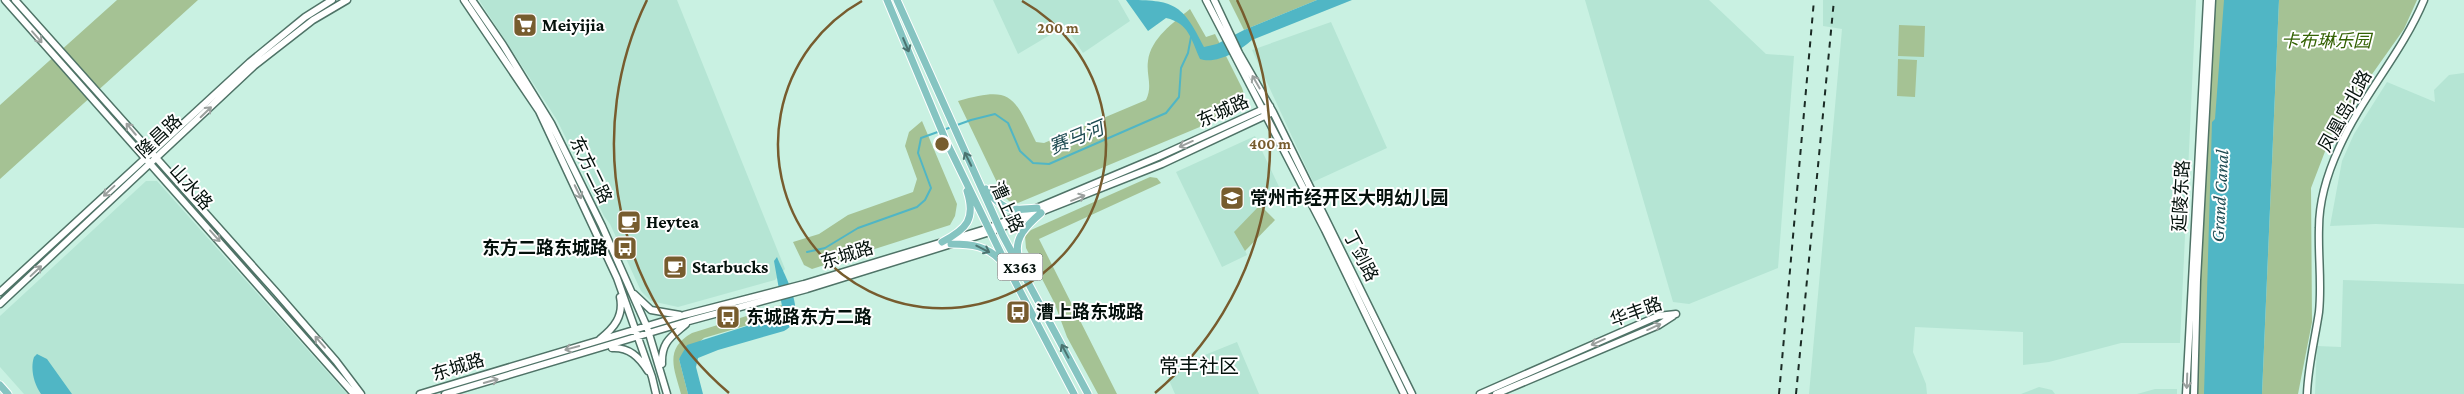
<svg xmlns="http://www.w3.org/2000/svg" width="2464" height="394" viewBox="0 0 2464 394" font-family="'Crimson Pro','Noto Sans SC',serif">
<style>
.built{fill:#b5e5d4}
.green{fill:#a5c294}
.water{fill:#50b6c5}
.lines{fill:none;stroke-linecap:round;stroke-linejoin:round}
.stream{stroke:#50b6c5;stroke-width:2}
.secondary-casing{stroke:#4f7367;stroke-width:9}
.primary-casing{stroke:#fff;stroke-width:9}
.secondary{stroke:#fff;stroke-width:6}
.primary{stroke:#85c4c1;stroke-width:7}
.rail{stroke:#1b2b25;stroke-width:2;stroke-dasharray:6 6;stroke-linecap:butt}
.oneway{stroke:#9ba09e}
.oneway2{stroke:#4b7370}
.ring{fill:none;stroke:#775c2e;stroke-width:2.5}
.labels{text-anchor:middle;stroke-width:4;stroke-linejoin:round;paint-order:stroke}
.shield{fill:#fff;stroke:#4f5855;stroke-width:1}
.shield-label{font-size:16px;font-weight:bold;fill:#04110c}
.poi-label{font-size:18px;font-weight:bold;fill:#04110c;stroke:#fff;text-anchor:start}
.park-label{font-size:18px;font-style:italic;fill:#346204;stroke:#fff}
.street-label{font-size:18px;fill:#04110c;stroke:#fff}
.water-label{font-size:19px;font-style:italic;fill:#1d4a51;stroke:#fff}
.quarter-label{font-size:20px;fill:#04110c;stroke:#fff}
.centre{fill:#775c2e;stroke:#fff;stroke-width:2.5}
.ring-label{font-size:15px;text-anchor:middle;font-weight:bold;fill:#775c2e;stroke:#fff;stroke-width:4;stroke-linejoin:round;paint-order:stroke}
</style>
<rect width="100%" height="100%" fill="#c9f1e2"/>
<path class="built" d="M 479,0 L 677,0 L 785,269 L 775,280 L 678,307 L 651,301 L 641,291 L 610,224 L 604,216 L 557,120 Z
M 993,0 L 1118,0 L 1130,21 L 1083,53 L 1065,26 L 1018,54 Z
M 1585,0 L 1709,0 L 1766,54 L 1794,56 L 1778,268 L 1689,304 L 1673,302 Z
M 1823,0 L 2196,0 L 2180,343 L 2121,343 L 2049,362 L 2023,365 L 2023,332 L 1915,327 L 1913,352 L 1926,384 L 1927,394 L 1809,394 L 1842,29 L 1823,26 Z
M 1331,22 L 1387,148 L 1313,182 L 1252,50 Z
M 2464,73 L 2464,228 L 2376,224 L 2330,226 L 2342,161 L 2354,134 L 2387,82 L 2435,102 L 2434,90 L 2449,75 Z
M 1255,136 L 1281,191 L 1264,209 L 1260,205 L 1241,242 L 1247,255 L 1222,267 L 1176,172 Z
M 146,181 L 157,181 L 347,394 L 24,394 L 0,367 L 0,316 Z
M 2343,280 L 2464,284 L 2464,394 L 2315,394 L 2317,346 L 2341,347 Z
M 1237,342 L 1259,394 L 1175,394 L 1165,371 Z
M 2039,387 L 2052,390 L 2055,394 L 2021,394 Z
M 2155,389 L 2177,389 L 2177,394 L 2137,394 Z"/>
<path class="green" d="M 117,0 L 198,0 L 0,179 L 0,105 Z
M 1229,0 L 1317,0 L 1244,30 Z
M 2215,0 L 2225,0 L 2207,394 L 2197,394 L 2200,282 Z
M 2279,0 L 2417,0 L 2404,29 L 2334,128 L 2311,188 L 2312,322 L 2298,394 L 2262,394 Z
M 1190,9 L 1206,37 L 1215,34 L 1242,88 L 1245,97 L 1238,111 L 1018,203 L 1009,201 L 1003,195 L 958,101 C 1012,86 1013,95 1036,142 L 1044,143 L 1146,100 C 1153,86 1146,75 1148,61 C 1151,38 1173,23 1190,9 Z
M 1899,25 L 1925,26 L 1924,57 L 1898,56 Z
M 1898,59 L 1917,60 L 1915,97 L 1897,96 Z
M 922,121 L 957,204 L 955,216 L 950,225 L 812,269 L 804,265 L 793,242 L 819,234 L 848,215 L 913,192 L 917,179 L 905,146 L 909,132 Z
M 1150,177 L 1157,178 L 1161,183 L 1039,239 L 1117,394 L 1098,394 L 1067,337 L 1054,302 L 1026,248 L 1025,236 L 1031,230 Z
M 1260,205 L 1275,220 L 1245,251 L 1234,232 Z
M 782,305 L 783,312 L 778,316 L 704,338 L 679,359 L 688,394 L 681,394 C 674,368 664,349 692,333 Z"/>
<path class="water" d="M 1126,0 C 1174,0 1182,3 1204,47 L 1217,44 L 1244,30 L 1317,0 L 1352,0 L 1252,40 C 1241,50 1216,65 1200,59 C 1191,39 1189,23 1166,18 L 1148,31 Z
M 2224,0 L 2279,0 L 2262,394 L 2204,394 L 2212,122 L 2215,119 Z
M 777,257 C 785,277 810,317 784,331 L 718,350 L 698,358 L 696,367 L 703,394 L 688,394 L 679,359 L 687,345 L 778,316 L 783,312 L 774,261 Z
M 37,354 L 47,359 L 72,394 L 41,394 C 34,384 30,369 34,357 Z"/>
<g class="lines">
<path class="stream" d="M 807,252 L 825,248 L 858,228 L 917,207 L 925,200 L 931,188 L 918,153 L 921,138 L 971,120 L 995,114 L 1008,123 L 1020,151 L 1033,163 L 1049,164 L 1166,113 L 1179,97 L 1181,68 L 1188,53 L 1191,37"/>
<g class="secondary-casing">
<path id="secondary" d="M 5,0 L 354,394
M 15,0 L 276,292 L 336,361 L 361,394
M 464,0 L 539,111 L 617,278 L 652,377 L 656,394
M 472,0 L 503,45 L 551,123 L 602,226 L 647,327 L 667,394
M 1206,0 L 1325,230 L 1404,394
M 1214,0 L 1239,53 L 1273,112 L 1412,394
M 0,292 L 250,62 L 305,17 L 332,0
M 634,294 L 651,310 L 680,315
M 0,304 L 254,66 L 313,20 L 347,0
M 600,339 C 614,328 624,316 620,297
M 612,348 C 629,347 639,357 648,371
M 662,364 C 661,342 671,337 686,324
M 420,394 L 684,315 L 804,284 L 989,228 L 1158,157 L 1270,106
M 445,394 L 689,321 L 807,289 L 990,232 L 1162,164 L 1273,112
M 1480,394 L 1658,316 L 1676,314
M 1496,394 L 1659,325 L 1673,316
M 2186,394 L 2207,0
M 2194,394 L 2197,280 L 2212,0
M 2307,394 C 2308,366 2315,339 2319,312 C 2322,284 2318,256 2319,228 C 2319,201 2328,172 2339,148 C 2362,96 2402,53 2424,0"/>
</g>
<g class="primary-casing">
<path id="primary" d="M 887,0 L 946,141 L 1009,270 L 1074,394
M 897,0 L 1003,236 L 1088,394
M 986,189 C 1003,211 1010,211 1037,208
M 942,242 C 967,229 976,219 967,191
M 951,244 C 972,244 988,246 1002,262
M 1019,258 C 1012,239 1028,224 1041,213
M 0,385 L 8,394"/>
</g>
<use href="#secondary" class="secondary"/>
<use href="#primary" class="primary"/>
<path class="rail" d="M 1779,394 L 1814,0
M 1796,394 L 1834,0"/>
</g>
<defs><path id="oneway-shaft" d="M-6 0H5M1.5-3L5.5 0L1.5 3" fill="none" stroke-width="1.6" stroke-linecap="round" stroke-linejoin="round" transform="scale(1.25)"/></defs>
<g class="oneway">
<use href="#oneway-shaft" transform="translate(37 37) rotate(49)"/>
<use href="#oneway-shaft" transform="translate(1256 82) rotate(-120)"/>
<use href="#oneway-shaft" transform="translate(206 112) rotate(-44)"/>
<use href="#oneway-shaft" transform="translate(131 129) rotate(-130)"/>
<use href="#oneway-shaft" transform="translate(1186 144) rotate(156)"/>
<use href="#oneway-shaft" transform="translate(109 191) rotate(137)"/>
<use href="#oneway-shaft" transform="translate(578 192) rotate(64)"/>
<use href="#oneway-shaft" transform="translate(1078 198) rotate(-22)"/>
<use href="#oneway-shaft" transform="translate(215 236) rotate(48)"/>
<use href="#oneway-shaft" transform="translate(36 271) rotate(-43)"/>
<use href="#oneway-shaft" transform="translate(1654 327) rotate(-24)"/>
<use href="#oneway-shaft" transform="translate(320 342) rotate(-131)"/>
<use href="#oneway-shaft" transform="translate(1598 342) rotate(156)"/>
<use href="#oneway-shaft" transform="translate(572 348) rotate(165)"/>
<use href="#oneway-shaft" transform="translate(491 381) rotate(-16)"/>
<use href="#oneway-shaft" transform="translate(2187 381) rotate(92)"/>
</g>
<g class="oneway2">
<use href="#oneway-shaft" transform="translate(906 45) rotate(67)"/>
<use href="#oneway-shaft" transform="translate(968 159) rotate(-116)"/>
<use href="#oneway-shaft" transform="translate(983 249) rotate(27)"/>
<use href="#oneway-shaft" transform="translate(1065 351) rotate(-118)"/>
</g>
<g class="ring">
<path d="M1022 1A164 164 0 1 1 862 1"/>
<path d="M729 393A328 328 0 0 1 647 0M1237 0A328 328 0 0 1 1155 393"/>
</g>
<defs>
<g id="supermarket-square" transform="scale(1.25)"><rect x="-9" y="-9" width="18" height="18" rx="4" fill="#775c2e" stroke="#fff"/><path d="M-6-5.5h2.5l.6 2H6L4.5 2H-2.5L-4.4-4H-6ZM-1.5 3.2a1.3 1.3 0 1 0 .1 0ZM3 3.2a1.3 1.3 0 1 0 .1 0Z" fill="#fff"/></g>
<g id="school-square" transform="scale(1.25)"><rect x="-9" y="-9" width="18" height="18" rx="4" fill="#775c2e" stroke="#fff"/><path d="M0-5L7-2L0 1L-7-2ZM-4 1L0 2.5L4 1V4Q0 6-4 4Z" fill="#fff"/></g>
<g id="cafe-square" transform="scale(1.25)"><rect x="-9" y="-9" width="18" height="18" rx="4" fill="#775c2e" stroke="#fff"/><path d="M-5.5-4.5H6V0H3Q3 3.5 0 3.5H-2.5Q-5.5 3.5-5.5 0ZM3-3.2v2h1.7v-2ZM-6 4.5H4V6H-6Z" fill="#fff"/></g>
<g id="bus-square" transform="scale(1.25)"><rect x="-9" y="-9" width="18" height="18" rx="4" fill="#775c2e" stroke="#fff"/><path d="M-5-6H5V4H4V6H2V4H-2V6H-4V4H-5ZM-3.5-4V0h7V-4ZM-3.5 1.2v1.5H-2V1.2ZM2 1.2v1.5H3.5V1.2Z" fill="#fff"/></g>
</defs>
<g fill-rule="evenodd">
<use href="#supermarket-square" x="525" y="25"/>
<use href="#school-square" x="1232" y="198"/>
<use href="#cafe-square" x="629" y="222"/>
<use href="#bus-square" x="625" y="248"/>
<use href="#cafe-square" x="675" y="267"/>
<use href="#bus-square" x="1018" y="312"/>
<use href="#bus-square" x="728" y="317"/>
</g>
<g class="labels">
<rect class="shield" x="997.5" y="253.5" width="45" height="27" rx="4"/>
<g class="shield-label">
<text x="1020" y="273">X363</text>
</g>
<g class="poi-label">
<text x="542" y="31">Meiyijia</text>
<text x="1250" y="204">常州市经开区大明幼儿园</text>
<text x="646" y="228">Heytea</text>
<text x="608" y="254" text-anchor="end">东方二路东城路</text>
<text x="692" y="273">Starbucks</text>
<text x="1036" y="318">漕上路东城路</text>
<text x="746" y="323">东城路东方二路</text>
</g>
<g class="park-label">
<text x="2326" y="47">卡布琳乐园</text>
</g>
<g class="street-label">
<text transform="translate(1223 111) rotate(-24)" y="6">东城路</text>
<text transform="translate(2345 111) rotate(-61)" y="6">凤凰岛北路</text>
<text transform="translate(159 136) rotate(-43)" y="6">隆昌路</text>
<text transform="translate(591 170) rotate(64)" y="6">东方二路</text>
<text transform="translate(191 187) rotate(48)" y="6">山水路</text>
<text transform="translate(2181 196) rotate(-87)" y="6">延陵东路</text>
<text transform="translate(1007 207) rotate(65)" y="6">漕上路</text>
<text transform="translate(847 255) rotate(-17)" y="6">东城路</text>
<text transform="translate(1361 256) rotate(63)" y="6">丁剑路</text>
<text transform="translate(1636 312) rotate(-20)" y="6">华丰路</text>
<text transform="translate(458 367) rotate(-17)" y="6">东城路</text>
</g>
<g class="water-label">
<text transform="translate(1076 137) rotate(-22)" y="7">赛马河</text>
<text transform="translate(2219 196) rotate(-87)" y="7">Grand Canal</text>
</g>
<g class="quarter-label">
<text x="1199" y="373">常丰社区</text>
</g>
</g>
<circle cx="942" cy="144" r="8" class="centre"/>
<g class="ring-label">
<text x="1058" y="33">200 m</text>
<text x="1270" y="149">400 m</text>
</g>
</svg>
